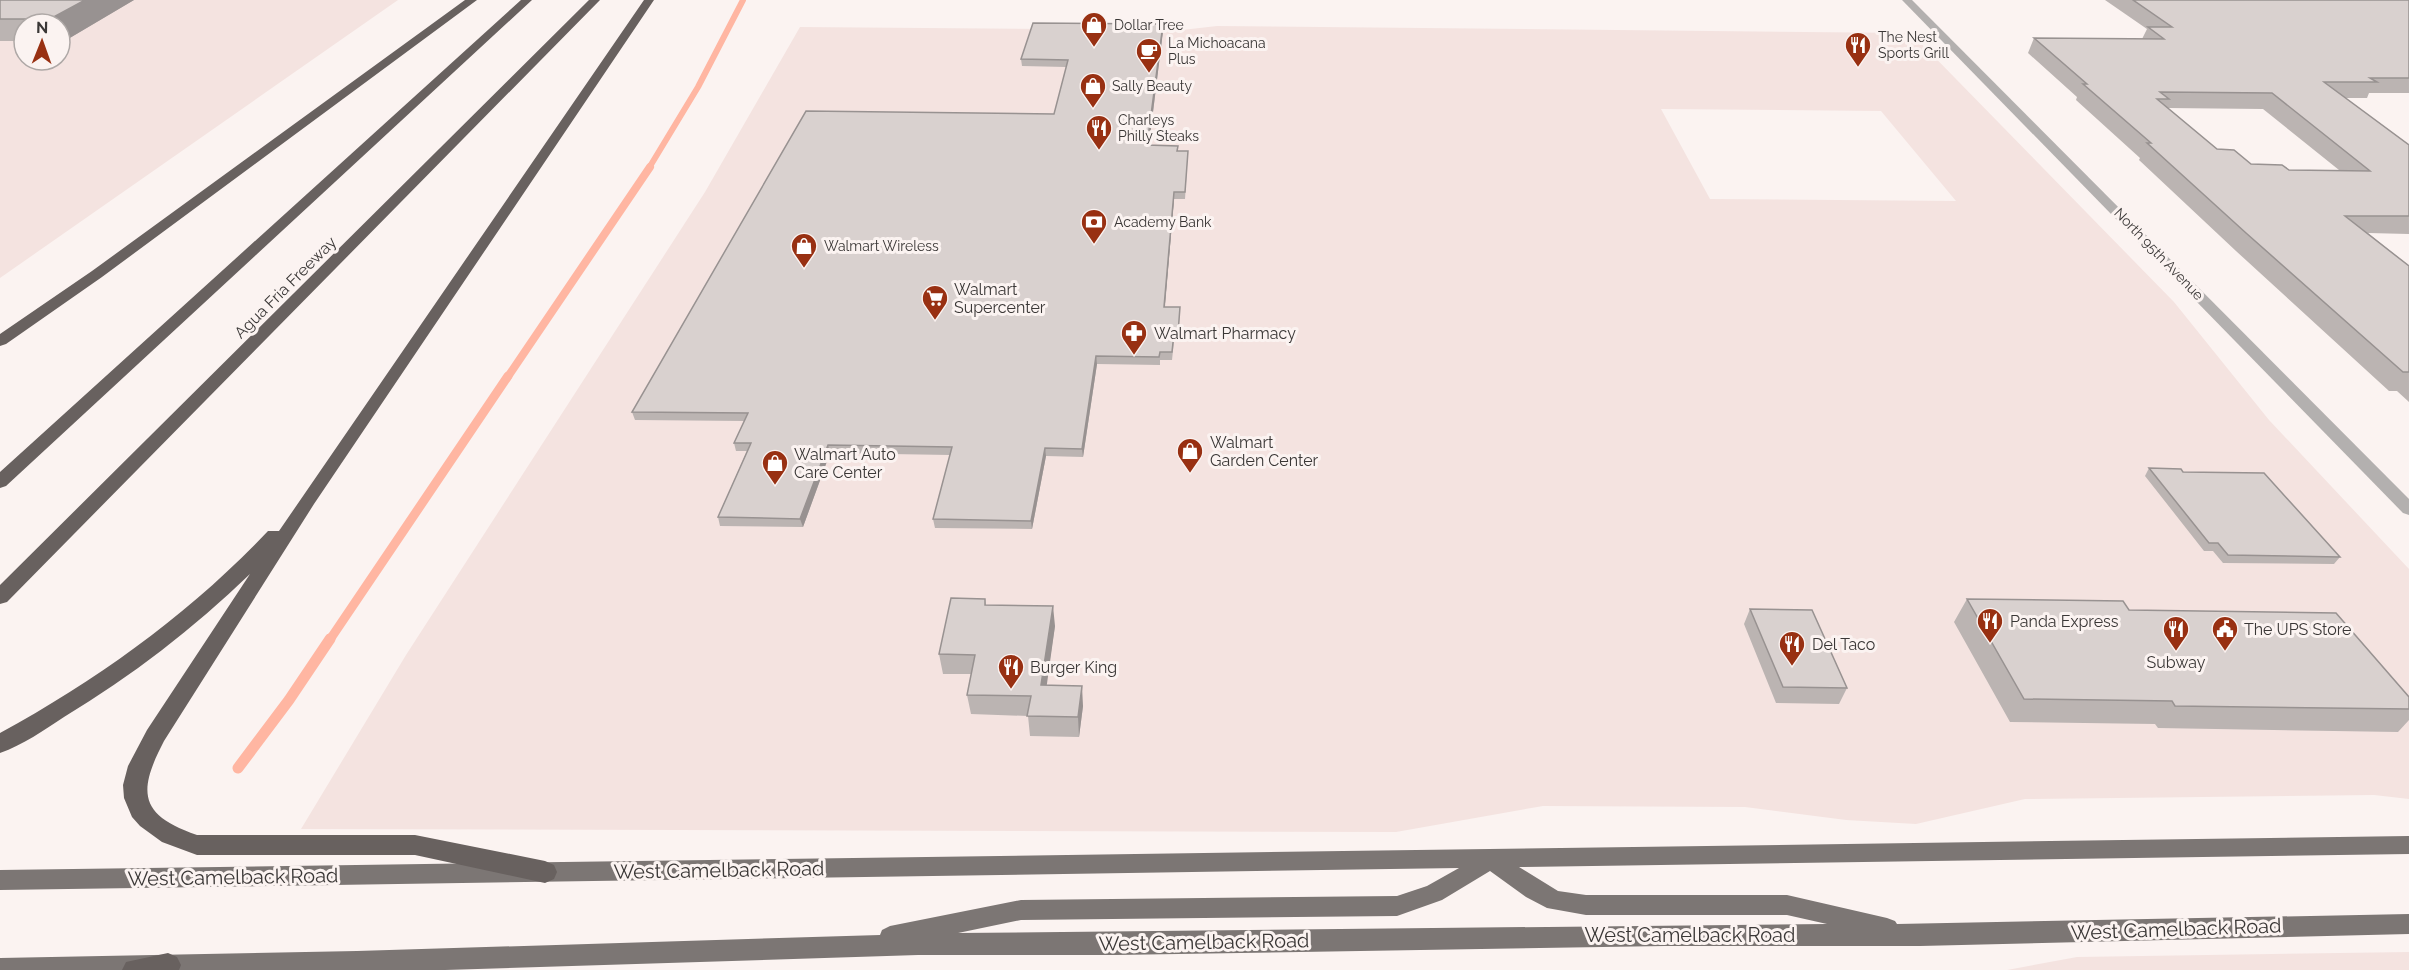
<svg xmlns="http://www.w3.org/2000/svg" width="2409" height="970" viewBox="0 0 2409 970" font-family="Raleway,sans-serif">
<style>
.built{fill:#f4e3e0;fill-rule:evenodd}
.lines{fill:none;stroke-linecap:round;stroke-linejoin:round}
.stream-far3{stroke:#ffb6a2;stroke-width:6}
.stream-far2{stroke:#ffb6a2;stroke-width:8}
.stream-far1{stroke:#ffb6a2;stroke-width:9}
.stream{stroke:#ffb6a2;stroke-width:11}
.tertiary{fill:#b3b0af;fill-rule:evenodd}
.primary{fill:#7c7674;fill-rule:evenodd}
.motorway{fill:#68615f;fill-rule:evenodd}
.wall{fill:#bbb4b2;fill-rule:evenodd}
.shaded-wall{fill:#989291}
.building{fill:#d9d1cf;stroke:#989291;stroke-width:1.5;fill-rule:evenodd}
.labels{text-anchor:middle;stroke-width:6;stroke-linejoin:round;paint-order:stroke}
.far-poi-label{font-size:14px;fill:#3a3736;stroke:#fbf3f1;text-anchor:start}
.far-street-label{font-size:14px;fill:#3a3736;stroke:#fbf3f1}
.street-label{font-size:16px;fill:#3a3736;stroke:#fbf3f1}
.poi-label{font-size:16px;fill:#3a3736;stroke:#fbf3f1;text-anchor:start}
.near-street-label{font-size:20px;fill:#3a3736;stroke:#fbf3f1}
</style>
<rect width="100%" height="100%" fill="#fbf3f1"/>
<path class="built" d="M 0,0 L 398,0 L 0,278 ZM 24,24 L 60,24 L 60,60 L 24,60 Z
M 1217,26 L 1911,33 L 2174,302 L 2269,420 L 2409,569 L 2409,799 L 2374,795 L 2025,799 L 1916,824 L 1846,820 L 1745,807 L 1543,806 L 1396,832 L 301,829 L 406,655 L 705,192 L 800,27 L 1182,30 ZM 1661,109 L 1881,111 L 1956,201 L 1710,199 Z
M 2409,952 L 2409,970 L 2007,970 L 2077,957 Z"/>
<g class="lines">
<path class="stream-far3" d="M 649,168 L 698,87 L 743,0"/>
<path class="stream-far2" d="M 507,378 L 650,167"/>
<path class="stream-far1" d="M 329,641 L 508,376"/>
<path class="stream" d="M 238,768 L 289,700 L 330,639"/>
<path class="tertiary" d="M 1902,0 L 1912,0 L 2409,499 L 2409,515 L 2403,513 Z"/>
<path class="primary" d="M 2409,836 L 2409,854 L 1519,867 L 1558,891 L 1586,895 L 1787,895 L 1887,918 L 1895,921 L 1897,924 L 2409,914 L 2409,934 L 1920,946 L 1665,946 L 1116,955 L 918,955 L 445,970 L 0,970 L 0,958 L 357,951 L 880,935 L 882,930 L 890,926 L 1021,900 L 1397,896 L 1427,886 L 1459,868 L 0,890 L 0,870 ZM 1490,871 L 1526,897 L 1547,908 L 1586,915 L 1787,915 L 1827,924 L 958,933 L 1021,920 L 1397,916 L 1442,900 Z"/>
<path class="motorway" d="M 465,0 L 477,0 L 102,277 L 6,344 L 0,346 L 0,334 L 92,271 Z
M 521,0 L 532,0 L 6,486 L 0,488 L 0,472 Z
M 589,0 L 600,0 L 7,602 L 0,604 L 0,585 Z
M 644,0 L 654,0 L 314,504 L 164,741 C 138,791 138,815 197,835 L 415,835 L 545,861 L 554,865 L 557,872 L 554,879 L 545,883 L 415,855 L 197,855 L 162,842 L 140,826 L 132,817 L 124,798 L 123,785 L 128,766 L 147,730 L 250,574 C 193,629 132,676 64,717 C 44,730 23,745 0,753 L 0,733 C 100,678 189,614 268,531 L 279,531 Z
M 168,953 L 177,957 L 181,965 L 179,970 L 122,970 L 126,962 Z"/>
</g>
<path class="wall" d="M 0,0 L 134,0 L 63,42 L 60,42 L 60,24 L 24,24 L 24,41 L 0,41 Z
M 2105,0 L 2409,0 L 2409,93 L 2369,93 L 2367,98 L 2345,98 L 2409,145 L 2409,234 L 2368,233 L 2409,266 L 2409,402 L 2397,391 L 2389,391 L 2236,251 L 2139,160 L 2140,158 L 2076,100 L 2077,97 L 2028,53 L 2034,38 L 2142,39 L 2147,29 ZM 2167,108 L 2263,109 L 2339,170 L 2289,170 L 2251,164 L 2217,149 Z
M 1163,24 L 1163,31 L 1149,145 L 1178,151 L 1188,151 L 1185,199 L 1174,199 L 1165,307 L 1180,307 L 1178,341 L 1174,341 L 1172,360 L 1160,360 L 1160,365 L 1097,364 L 1083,457 L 1046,456 L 1032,529 L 935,528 L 933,519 L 950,455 L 830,453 L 803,527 L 720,526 L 718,517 L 747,451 L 736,451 L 734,443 L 744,421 L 635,420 L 632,412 L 1054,114 L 1066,67 L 1022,66 L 1021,59 Z
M 2149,468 L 2183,472 L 2340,557 L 2334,564 L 2223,563 L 2213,551 L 2204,551 L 2145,476 Z
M 985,599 L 986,605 L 1055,626 L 1046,685 L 1083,706 L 1079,737 L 1030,736 L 1028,716 L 971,714 L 967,695 L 971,674 L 943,674 L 939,654 Z
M 1967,599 L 2129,610 L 2409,697 L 2409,720 L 2398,732 L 2158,728 L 2155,724 L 2010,722 L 1954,622 Z
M 1750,609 L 1847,688 L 1839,704 L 1776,703 L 1744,624 Z"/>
<path class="shaded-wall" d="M 85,0 L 134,0 L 63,42 L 60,36 L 60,24 L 53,24 L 50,19 Z
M 1163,24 L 1163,31 L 1148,152 L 1147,145 Z
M 1174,192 L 1174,199 L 1164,315 L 1164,307 Z
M 1096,356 L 1097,364 L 1083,457 L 1082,449 Z
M 828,445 L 830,453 L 803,527 L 800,519 Z
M 1045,448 L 1046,456 L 1032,529 L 1031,521 Z
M 1053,606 L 1055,626 L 1044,705 L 1041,685 Z
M 1082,686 L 1083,706 L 1079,737 L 1078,717 Z"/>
<path class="building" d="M 0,0 L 85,0 L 50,19 L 0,19 Z
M 2133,0 L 2409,0 L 2409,78 L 2370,78 L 2377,82 L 2324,82 L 2409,145 L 2409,216 L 2345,216 L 2409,266 L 2409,372 L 2403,372 L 2246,233 L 2147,143 L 2151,143 L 2083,84 L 2087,84 L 2034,38 L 2164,39 L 2148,27 L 2172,27 ZM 2160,92 L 2272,93 L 2370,171 L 2289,170 L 2282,165 L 2251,164 L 2234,150 L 2217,149 L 2157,99 L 2169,99 Z
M 1033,23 L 1163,24 L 1147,145 L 1178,146 L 1177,151 L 1188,151 L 1185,192 L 1174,192 L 1164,307 L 1180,307 L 1178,333 L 1174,333 L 1172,352 L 1160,352 L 1159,357 L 1096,356 L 1082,449 L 1045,448 L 1031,521 L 933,519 L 952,447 L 828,445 L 800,519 L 718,517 L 751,443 L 734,443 L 748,413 L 632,412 L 806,111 L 1054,114 L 1068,60 L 1021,59 Z
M 2149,468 L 2181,469 L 2183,472 L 2264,473 L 2340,557 L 2228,555 L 2218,543 L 2209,543 Z
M 951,598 L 985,599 L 985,605 L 1053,606 L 1041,685 L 1082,686 L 1078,717 L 1027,716 L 1031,696 L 967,695 L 975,655 L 939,654 Z
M 1967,599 L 2123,601 L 2129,610 L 2336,613 L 2409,697 L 2409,709 L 2175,706 L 2172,701 L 2024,699 Z
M 1750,609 L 1812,610 L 1847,688 L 1783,687 Z"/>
<defs>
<g id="shop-pin" transform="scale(1.35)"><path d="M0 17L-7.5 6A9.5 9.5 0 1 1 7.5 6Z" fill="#983012" stroke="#fbf3f1"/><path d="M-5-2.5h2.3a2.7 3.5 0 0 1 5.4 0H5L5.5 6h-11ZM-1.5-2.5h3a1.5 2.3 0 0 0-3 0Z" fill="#fff"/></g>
<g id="restaurant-pin" transform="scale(1.35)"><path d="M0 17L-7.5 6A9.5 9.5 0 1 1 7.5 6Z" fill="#983012" stroke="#fbf3f1"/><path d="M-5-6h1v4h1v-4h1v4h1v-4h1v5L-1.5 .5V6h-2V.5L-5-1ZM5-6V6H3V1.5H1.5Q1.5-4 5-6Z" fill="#fff"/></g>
<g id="cafe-pin" transform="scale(1.35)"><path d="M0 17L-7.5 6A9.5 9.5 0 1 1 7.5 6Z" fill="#983012" stroke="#fbf3f1"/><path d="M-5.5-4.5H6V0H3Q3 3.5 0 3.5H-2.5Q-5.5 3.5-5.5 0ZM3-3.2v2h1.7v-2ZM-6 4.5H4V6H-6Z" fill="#fff"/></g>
<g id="bank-pin" transform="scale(1.35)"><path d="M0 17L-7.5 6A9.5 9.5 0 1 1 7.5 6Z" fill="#983012" stroke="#fbf3f1"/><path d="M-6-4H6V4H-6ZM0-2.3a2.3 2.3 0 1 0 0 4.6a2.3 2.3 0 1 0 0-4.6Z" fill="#fff"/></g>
<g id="supermarket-pin" transform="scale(1.35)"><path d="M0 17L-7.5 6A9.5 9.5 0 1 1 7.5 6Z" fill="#983012" stroke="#fbf3f1"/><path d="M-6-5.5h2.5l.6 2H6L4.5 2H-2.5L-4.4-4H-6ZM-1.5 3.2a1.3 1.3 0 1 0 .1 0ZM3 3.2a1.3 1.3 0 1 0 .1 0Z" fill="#fff"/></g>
<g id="pharmacy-pin" transform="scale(1.35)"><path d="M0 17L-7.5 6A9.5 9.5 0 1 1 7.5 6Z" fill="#983012" stroke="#fbf3f1"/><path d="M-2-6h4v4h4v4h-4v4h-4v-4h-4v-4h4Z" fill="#fff"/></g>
<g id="civic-pin" transform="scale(1.35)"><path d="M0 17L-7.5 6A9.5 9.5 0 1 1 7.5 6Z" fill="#983012" stroke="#fbf3f1"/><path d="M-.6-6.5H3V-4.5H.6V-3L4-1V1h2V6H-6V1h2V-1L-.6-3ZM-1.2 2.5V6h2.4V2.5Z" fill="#fff"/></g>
</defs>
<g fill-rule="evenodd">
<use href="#shop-pin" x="1094" y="25"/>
<use href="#restaurant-pin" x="1858" y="45"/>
<use href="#cafe-pin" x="1149" y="51"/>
<use href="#shop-pin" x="1093" y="86"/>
<use href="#restaurant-pin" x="1099" y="128"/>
<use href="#bank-pin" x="1094" y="222"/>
<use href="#shop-pin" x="804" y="246"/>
<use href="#supermarket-pin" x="935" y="298"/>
<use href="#pharmacy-pin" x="1134" y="333"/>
<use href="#shop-pin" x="1190" y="451"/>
<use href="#shop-pin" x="775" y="463"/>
<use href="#restaurant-pin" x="1990" y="621"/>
<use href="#restaurant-pin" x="2176" y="629"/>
<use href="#civic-pin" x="2225" y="629"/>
<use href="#restaurant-pin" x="1792" y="644"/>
<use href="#restaurant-pin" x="1011" y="667"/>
</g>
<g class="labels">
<g class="far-poi-label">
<text x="1114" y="30">Dollar Tree</text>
<text x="1878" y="42">The Nest<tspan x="1878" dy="16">Sports Grill</tspan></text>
<text x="1168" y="48">La Michoacana<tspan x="1168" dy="16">Plus</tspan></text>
<text x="1112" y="91">Sally Beauty</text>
<text x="1118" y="125">Charleys<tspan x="1118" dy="16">Philly Steaks</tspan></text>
<text x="1114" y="227">Academy Bank</text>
<text x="824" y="251">Walmart Wireless</text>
</g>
<g class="far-street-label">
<text transform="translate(2159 254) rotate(46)" y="5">North 95th Avenue</text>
</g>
<g class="street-label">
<text transform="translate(285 287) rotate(-45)" y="6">Agua Fria Freeway</text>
</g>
<g class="poi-label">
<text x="954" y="295">Walmart<tspan x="954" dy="18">Supercenter</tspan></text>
<text x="1154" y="339">Walmart Pharmacy</text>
<text x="1210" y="448">Walmart<tspan x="1210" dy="18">Garden Center</tspan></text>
<text x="794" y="460">Walmart Auto<tspan x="794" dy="18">Care Center</tspan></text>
<text x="2010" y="627">Panda Express</text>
<text x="2244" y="635">The UPS Store</text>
<text x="1812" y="650">Del Taco</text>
<text x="2176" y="668" text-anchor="middle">Subway</text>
<text x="1030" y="673">Burger King</text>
</g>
<g class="near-street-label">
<text transform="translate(719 870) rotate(-1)" y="7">West Camelback Road</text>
<text transform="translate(233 877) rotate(-1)" y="7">West Camelback Road</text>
<text transform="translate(2176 929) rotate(-2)" y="7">West Camelback Road</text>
<text x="1690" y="942">West Camelback Road</text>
<text transform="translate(1204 942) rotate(-1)" y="7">West Camelback Road</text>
</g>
</g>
<g transform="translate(42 42) rotate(1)"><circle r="28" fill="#fbf3f1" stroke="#aea8a6" stroke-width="1.5"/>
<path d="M0-4.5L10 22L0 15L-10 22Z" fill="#983012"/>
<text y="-9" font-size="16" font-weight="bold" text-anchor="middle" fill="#3a3736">N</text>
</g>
</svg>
